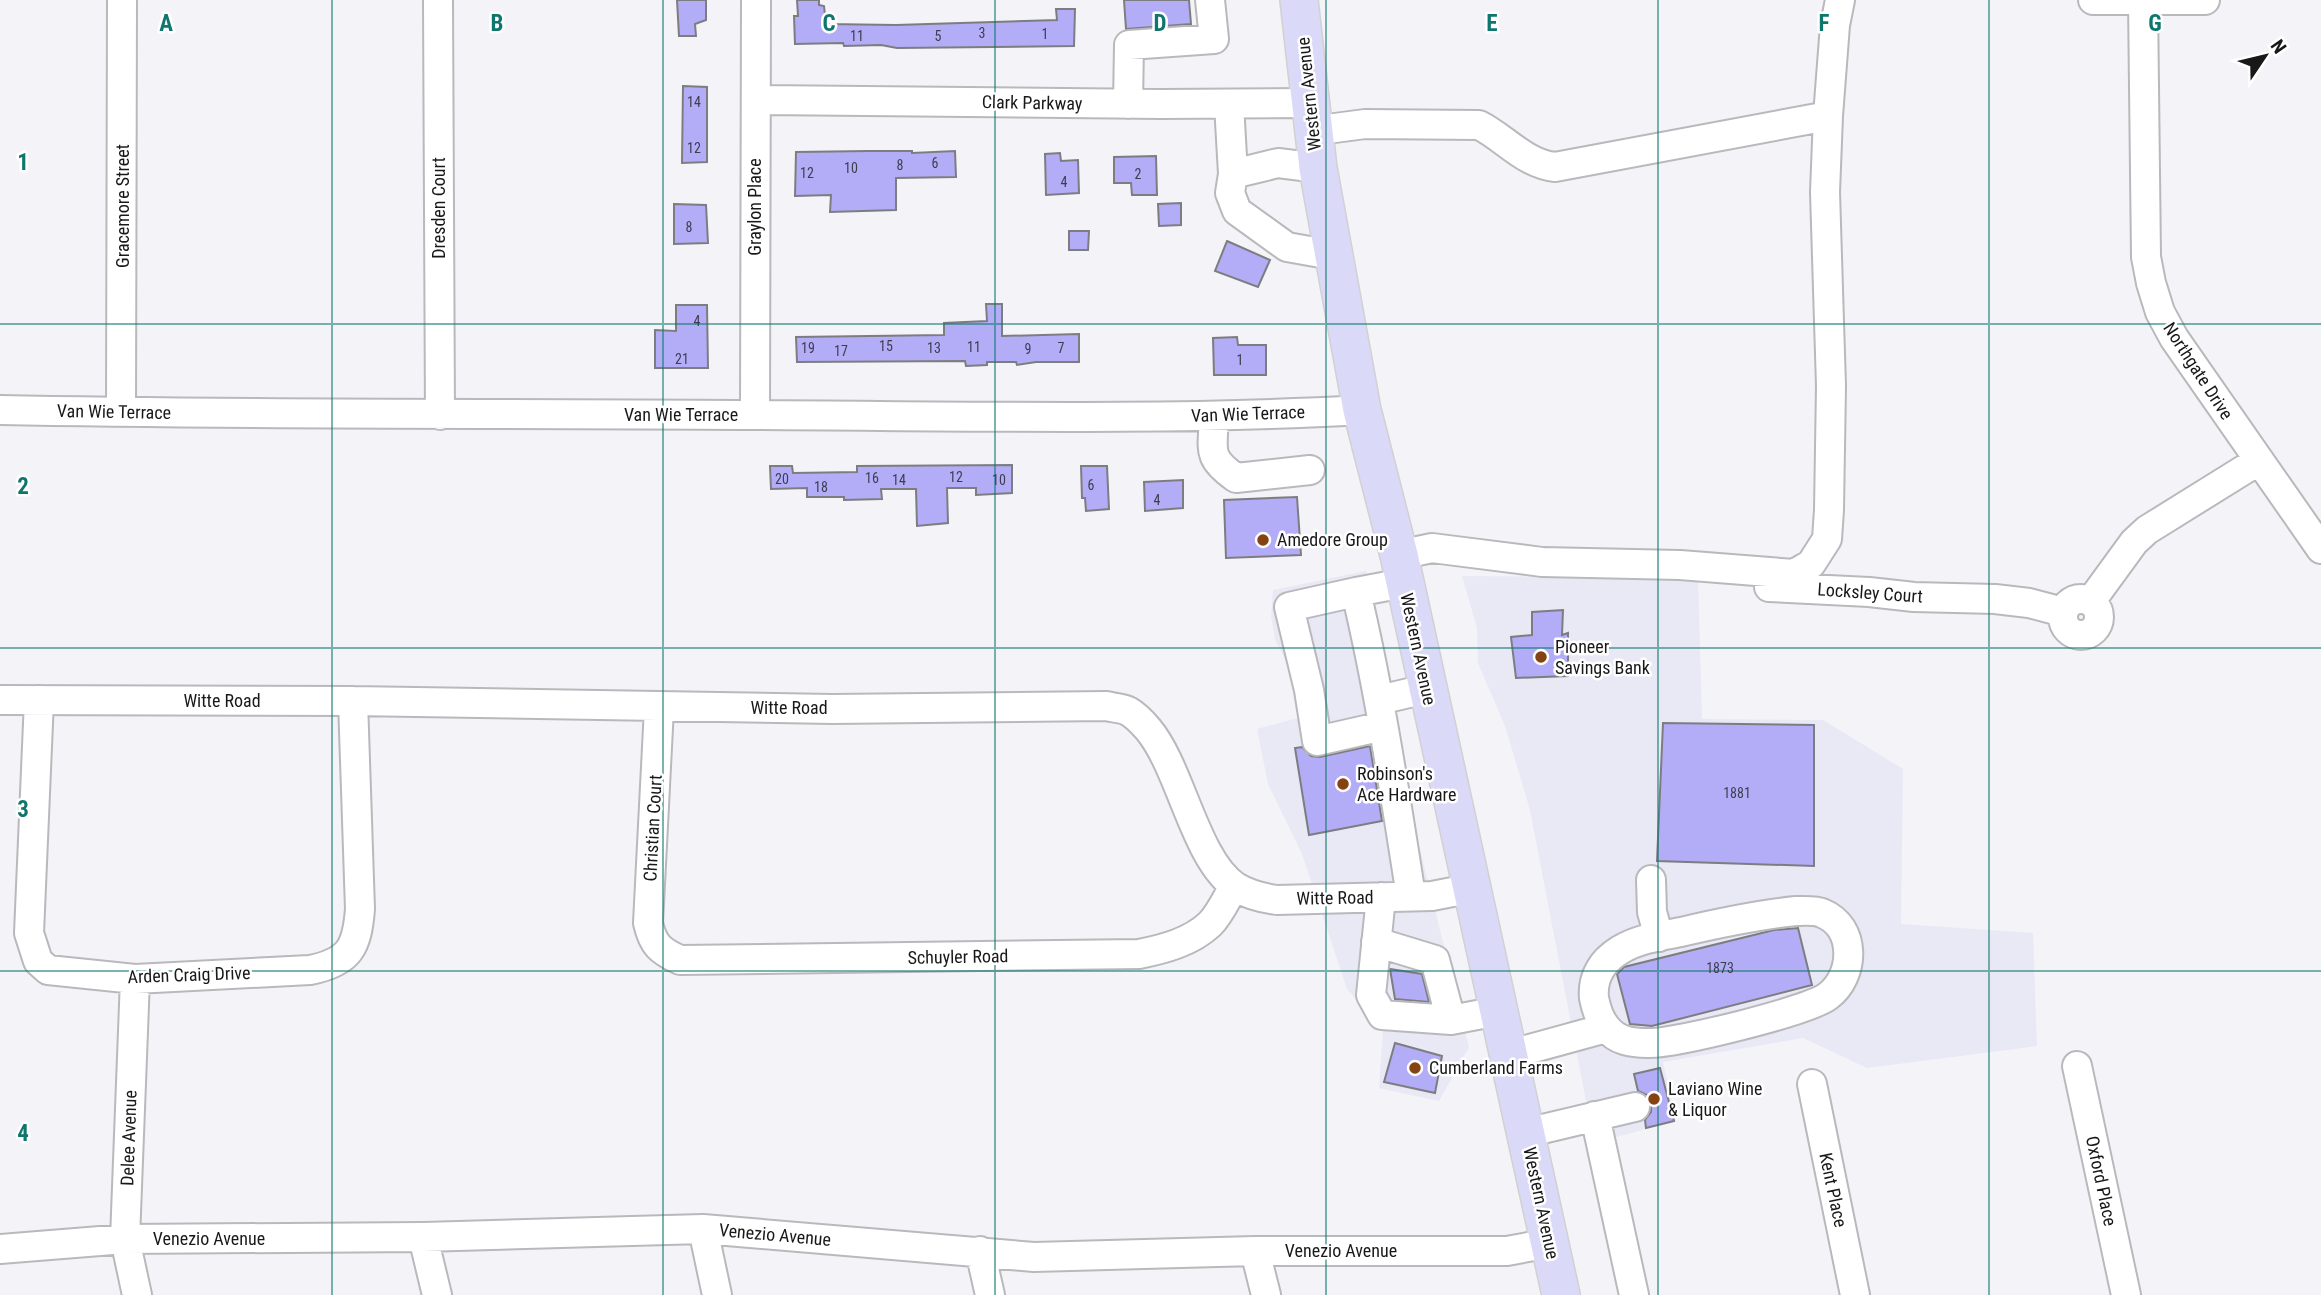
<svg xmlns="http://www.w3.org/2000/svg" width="2321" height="1295" viewBox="0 0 2321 1295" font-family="'Roboto Condensed',sans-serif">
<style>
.built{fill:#e9e8f5}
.building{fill:#b2adf6;stroke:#7d7d81;stroke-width:2}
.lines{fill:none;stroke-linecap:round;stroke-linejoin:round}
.minor-casing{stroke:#b9b9bd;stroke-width:32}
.major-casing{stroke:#d1d1d1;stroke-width:40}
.minor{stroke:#fff;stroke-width:28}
.major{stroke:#dad9f8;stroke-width:37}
.grid{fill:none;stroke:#0f766e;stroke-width:2;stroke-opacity:0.55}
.poi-dot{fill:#854313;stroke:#fff;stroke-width:2.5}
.labels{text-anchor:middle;stroke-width:5;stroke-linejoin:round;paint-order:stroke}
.number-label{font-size:14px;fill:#3e3d50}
.street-label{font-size:18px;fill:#181819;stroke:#fff}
.poi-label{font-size:18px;fill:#181819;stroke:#fff;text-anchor:start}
.grid-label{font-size:23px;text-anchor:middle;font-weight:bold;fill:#0f766e;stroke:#fff;stroke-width:5;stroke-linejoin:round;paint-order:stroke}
</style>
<rect width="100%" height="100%" fill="#f4f3f8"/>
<path class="built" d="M 1366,571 L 1403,781 L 1469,1047 L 1439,1101 L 1379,1088 L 1383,1031 L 1347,989 L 1302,854 L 1268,784 L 1257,729 L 1305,716 L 1295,680 L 1275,639 L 1271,616 L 1273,590 Z
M 1462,576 L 1698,578 L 1702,719 L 1823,720 L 1903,769 L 1901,924 L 2033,933 L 2037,1046 L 1867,1068 L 1803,1038 L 1663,1062 L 1676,1121 L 1594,1143 L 1530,810 L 1505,726 L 1478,663 L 1477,628 Z"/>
<path class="building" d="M 677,0 L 706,0 L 706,20 L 695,24 L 696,36 L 679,36 Z
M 797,0 L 819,0 L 819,5 L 824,6 L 826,24 L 896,25 L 1057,20 L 1056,9 L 1075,9 L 1074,46 L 897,48 L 881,45 L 844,46 L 843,43 L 795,44 L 794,16 L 798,16 Z
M 1124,0 L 1189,0 L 1191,24 L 1126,29 Z
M 683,86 L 707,87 L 707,162 L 682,163 Z
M 868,151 L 912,151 L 912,153 L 955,151 L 956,177 L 896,178 L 896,210 L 830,212 L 831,195 L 795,196 L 796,152 Z
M 1060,153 L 1061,161 L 1078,160 L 1079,193 L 1046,195 L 1045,154 Z
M 1156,156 L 1157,195 L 1132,195 L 1131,183 L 1114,183 L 1114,157 Z
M 1181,203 L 1181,225 L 1159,226 L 1158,204 Z
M 674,204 L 706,205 L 708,243 L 674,244 Z
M 1069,231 L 1089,231 L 1088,250 L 1069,250 Z
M 1227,241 L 1270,260 L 1258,287 L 1215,271 Z
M 986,304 L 1002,304 L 1002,336 L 1079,334 L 1079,362 L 1036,362 L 1017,365 L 1016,362 L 987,362 L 987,365 L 966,366 L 965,361 L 797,362 L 796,337 L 944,335 L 944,323 L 987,321 Z
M 676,305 L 707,305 L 708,368 L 655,368 L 655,330 L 676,331 Z
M 1237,337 L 1238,345 L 1266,345 L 1266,375 L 1214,375 L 1213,338 Z
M 1012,465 L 1012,493 L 976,495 L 976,488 L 947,488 L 948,523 L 917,526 L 916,489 L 881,489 L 882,499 L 844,500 L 844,497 L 807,497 L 807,488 L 771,489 L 770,466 L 792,466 L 793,473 L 857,472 L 857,466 Z
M 1081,466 L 1107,466 L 1109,509 L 1086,511 L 1085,498 L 1082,498 Z
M 1183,480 L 1183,508 L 1145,511 L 1144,482 Z
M 1297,497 L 1301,555 L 1226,558 L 1224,500 Z
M 1563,610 L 1562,635 L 1568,633 L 1568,676 L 1516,678 L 1511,637 L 1532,635 L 1532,612 Z
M 1663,723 L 1814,725 L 1814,866 L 1657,861 Z
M 1370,746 L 1382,821 L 1309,835 L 1295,748 L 1302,747 L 1311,756 L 1320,757 Z
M 1798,928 L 1812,985 L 1652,1026 L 1630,1024 L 1617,974 L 1624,967 L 1774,930 Z
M 1390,969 L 1422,974 L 1429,1002 L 1395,999 Z
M 1395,1043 L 1442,1056 L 1435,1093 L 1384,1082 Z
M 1660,1068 L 1674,1121 L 1646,1128 L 1645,1120 L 1651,1112 L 1651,1104 L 1647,1095 L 1638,1091 L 1634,1074 Z"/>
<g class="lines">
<g class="minor-casing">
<path id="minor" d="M 438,0 L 440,415
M 2093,0 L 2205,0
M 2143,1 L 2146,257 L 2151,283 L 2160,312 L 2174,338 L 2321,549
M 756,100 L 1161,104 L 1309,103
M 1128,104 L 1129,45 L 1214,39 L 1210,0
M 1229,104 L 1233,174
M 1312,131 L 1365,124 L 1479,125 C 1505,138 1525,164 1555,167 L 1828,116 L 1835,25 L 1840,0
M 1318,168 L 1278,163 L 1233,174 L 1230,193 L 1237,211 L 1287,247 L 1332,255
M 0,410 C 253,415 506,413 760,415 C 960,416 1161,421 1362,410
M 121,412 L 122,0
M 755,415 L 756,0
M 1214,416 C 1213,450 1206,457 1236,478 L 1310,470
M 1399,555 L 1432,548 L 1542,562 L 1680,565 L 1794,574 L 1811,564 L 1827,539 L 1829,510 L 1831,386 L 1825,192 L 1828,116
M 1769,587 L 1869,592 L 1914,597 L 1995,599 L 2029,603 L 2063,612
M 1356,592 L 1404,583
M2063 617a18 18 0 1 1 36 0a18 18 0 1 1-36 0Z
M 2091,601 L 2134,542 L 2147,530 L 2258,461
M 0,700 L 353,701 L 832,709 L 1107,706 C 1113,708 1122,708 1128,711 C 1135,715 1142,722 1148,729 C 1181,768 1195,860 1236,887 C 1249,895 1262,898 1277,900 L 1432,896 L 1473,888
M 39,700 L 29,933 L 38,961 L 48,970 L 135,979 L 310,970 C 350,962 357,947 360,909 L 353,701
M 1379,700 L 1426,689
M 659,708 L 648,923 C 653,945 660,951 680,960 L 1139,954 C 1164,949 1191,942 1210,924 C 1220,914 1227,898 1234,886
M 1383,726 L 1317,741 L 1309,690 L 1289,607 L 1356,592 C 1380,693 1395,795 1411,896
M 1651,880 L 1652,912 L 1659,937
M 1796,911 C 1803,911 1815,910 1822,913 C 1857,927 1855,976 1828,996 C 1809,1011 1674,1044 1648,1043 C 1632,1043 1616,1041 1606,1027 C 1599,1019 1596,1008 1594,998 C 1592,977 1602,961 1620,950 C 1638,939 1660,936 1681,932 C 1719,923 1756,915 1796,911 Z
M 1376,942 L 1435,960 L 1451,1020 L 1382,1015 L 1371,995 L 1381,897
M 135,979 L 125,1239 L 137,1295
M 1451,1020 L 1498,1011
M 1508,1055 L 1606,1028
M 2077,1066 L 2126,1295
M 1812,1084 L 1855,1295
M 1595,1116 L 1634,1295
M 1526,1133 L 1635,1107
M 703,1229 L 717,1295
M 423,1237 L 437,1295
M 0,1249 L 125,1239 L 423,1237 L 703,1229 L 1034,1257 L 1255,1251 L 1507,1251 L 1550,1243
M 980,1251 L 990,1295
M 1255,1251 L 1266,1295"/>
</g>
<g class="major-casing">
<path id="major" d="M 1299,0 L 1318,168 L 1362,410 L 1399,555 L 1561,1295"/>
</g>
<use href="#minor" class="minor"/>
<use href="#major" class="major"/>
</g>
<path class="grid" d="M 332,0 L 332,1295M 663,0 L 663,1295M 995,0 L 995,1295M 1326,0 L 1326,1295M 1658,0 L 1658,1295M 1989,0 L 1989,1295M 0,324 L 2321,324M 0,648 L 2321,648M 0,971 L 2321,971"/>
<g class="poi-dot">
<circle cx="1263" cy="540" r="7"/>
<circle cx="1541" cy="657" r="7"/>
<circle cx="1343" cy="784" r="7"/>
<circle cx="1415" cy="1068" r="7"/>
<circle cx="1654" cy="1099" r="7"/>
</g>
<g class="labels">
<g class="number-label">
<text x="982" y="38">3</text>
<text x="1045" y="39">1</text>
<text x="857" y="41">11</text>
<text x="938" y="41">5</text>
<text x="694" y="107">14</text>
<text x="694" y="153">12</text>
<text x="935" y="168">6</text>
<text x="900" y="170">8</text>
<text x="851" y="173">10</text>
<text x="807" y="178">12</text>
<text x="1138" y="179">2</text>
<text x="1064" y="187">4</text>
<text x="689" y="232">8</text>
<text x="697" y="326">4</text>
<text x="886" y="351">15</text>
<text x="974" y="352">11</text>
<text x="808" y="353">19</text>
<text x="934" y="353">13</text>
<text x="1061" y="353">7</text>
<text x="1028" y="354">9</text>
<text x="841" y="356">17</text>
<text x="682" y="364">21</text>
<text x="1240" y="365">1</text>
<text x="956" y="482">12</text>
<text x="872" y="483">16</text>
<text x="782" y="484">20</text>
<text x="899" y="485">14</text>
<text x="999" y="485">10</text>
<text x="1091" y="490">6</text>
<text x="821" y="492">18</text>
<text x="1157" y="505">4</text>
<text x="1737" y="798">1881</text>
<text x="1720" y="973">1873</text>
</g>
<g class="street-label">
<text transform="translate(1309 94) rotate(-96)" y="6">Western Avenue</text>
<text transform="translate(1032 103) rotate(1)" y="6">Clark Parkway</text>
<text transform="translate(123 206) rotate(-90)" y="6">Gracemore Street</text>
<text transform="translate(755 207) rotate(-90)" y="6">Graylon Place</text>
<text transform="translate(439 208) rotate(-90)" y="6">Dresden Court</text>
<text transform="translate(2198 371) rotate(57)" y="6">Northgate Drive</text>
<text transform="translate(114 412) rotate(1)" y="6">Van Wie Terrace</text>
<text transform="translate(1248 414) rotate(-2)" y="6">Van Wie Terrace</text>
<text x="681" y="421">Van Wie Terrace</text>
<text transform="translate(1870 593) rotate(4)" y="6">Locksley Court</text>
<text transform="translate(1418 649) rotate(78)" y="6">Western Avenue</text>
<text x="222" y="707">Witte Road</text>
<text x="789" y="714">Witte Road</text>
<text transform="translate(653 828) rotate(-87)" y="6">Christian Court</text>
<text transform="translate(1335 898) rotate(-1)" y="6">Witte Road</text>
<text transform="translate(958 957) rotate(-1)" y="6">Schuyler Road</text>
<text transform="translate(189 975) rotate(-2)" y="6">Arden Craig Drive</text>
<text transform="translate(129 1138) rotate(-88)" y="6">Delee Avenue</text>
<text transform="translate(2101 1181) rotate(78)" y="6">Oxford Place</text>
<text transform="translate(1833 1190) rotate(78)" y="6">Kent Place</text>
<text transform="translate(1541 1203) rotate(78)" y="6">Western Avenue</text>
<text transform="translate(775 1235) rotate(5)" y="6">Venezio Avenue</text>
<text x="209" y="1245">Venezio Avenue</text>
<text x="1341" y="1257">Venezio Avenue</text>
</g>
<g class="poi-label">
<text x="1277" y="546">Amedore Group</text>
<text x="1555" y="653">Pioneer<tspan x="1555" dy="21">Savings Bank</tspan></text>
<text x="1357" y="780">Robinson's<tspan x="1357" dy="21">Ace Hardware</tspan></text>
<text x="1429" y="1074">Cumberland Farms</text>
<text x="1668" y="1095">Laviano Wine<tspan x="1668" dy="21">&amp; Liquor</tspan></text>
</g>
</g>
<g class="grid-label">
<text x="166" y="31">A</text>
<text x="497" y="31">B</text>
<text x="829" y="31">C</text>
<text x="1160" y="31">D</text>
<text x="1492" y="31">E</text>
<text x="1824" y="31">F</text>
<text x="2155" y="31">G</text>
<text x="23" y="170">1</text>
<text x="23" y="494">2</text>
<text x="23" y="817">3</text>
<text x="23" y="1141">4</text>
</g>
<g transform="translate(2265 56) rotate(55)" stroke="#ffffff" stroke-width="5" paint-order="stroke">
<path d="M0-5L12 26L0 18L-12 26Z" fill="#181819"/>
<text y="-10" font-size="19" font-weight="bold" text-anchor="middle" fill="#181819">N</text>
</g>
</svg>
